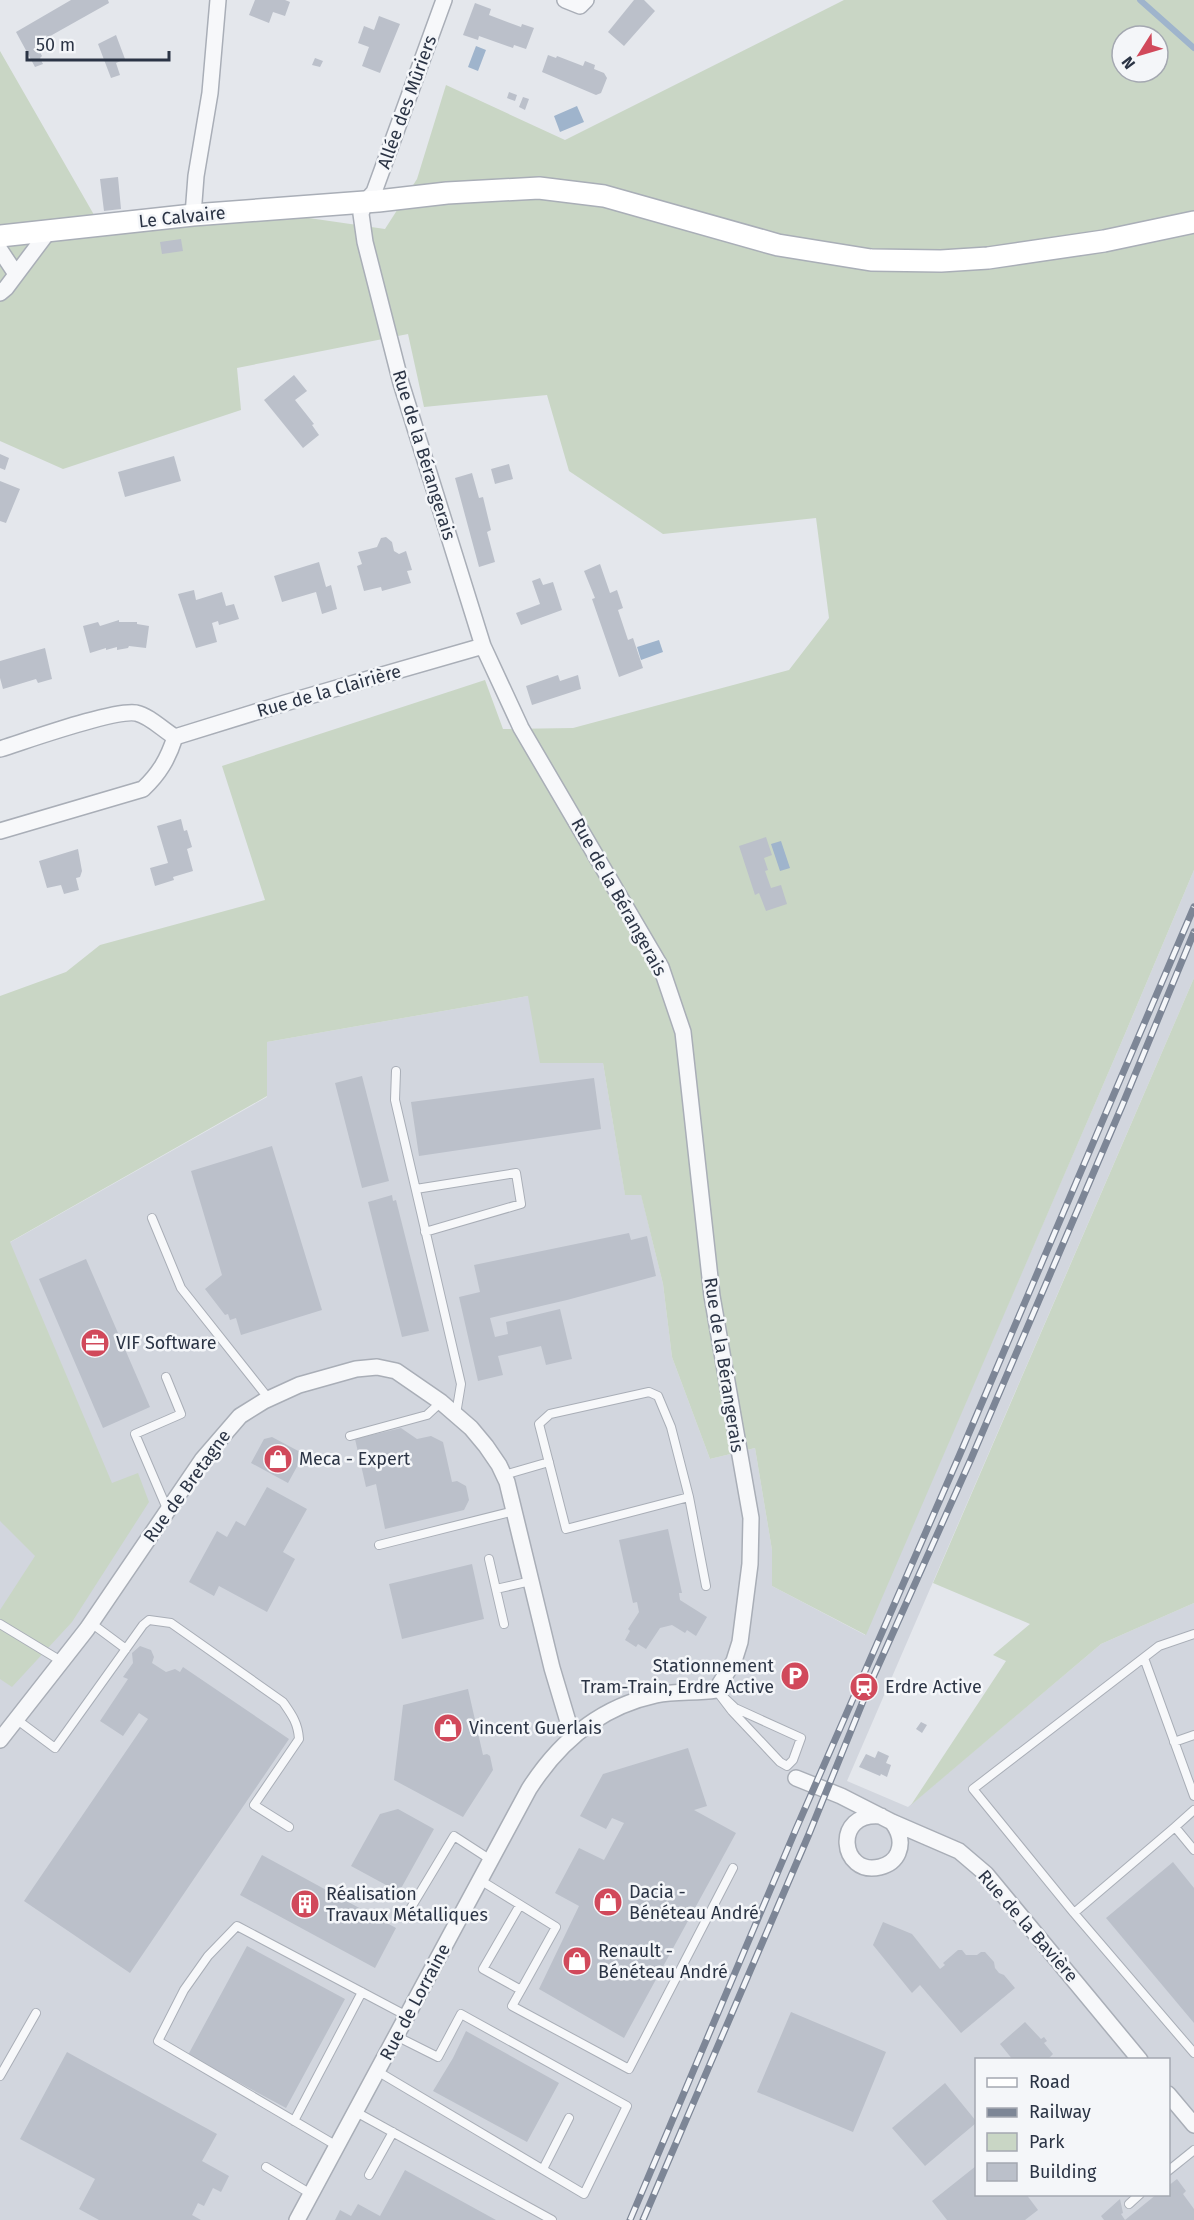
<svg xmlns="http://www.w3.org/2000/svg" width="1194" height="2220" viewBox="0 0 1194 2220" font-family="'Fira Sans',sans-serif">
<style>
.built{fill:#d2d6de;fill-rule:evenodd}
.green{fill:#c9d6c5;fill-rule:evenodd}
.water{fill:#9fb4cc}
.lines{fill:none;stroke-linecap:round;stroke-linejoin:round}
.stream{stroke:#9fb4cc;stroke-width:6}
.building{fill:#bbc0ca}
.lane-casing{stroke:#a9aeb7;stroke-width:10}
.street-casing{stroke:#a9aeb7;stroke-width:18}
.secondary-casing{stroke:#a9aeb7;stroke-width:24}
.lane{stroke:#f7f8fa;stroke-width:8}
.street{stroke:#f7f8fa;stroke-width:15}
.secondary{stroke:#fff;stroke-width:21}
.rail-casing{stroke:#7d8696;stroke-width:7}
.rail{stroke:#f4f6f9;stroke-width:4.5;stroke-dasharray:14;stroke-linecap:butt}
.labels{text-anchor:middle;stroke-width:5;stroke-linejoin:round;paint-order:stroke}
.street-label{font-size:18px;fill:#2b3445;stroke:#f4f6f9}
.poi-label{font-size:18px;fill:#2b3445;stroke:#f4f6f9;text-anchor:start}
</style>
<rect width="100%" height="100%" fill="#e4e7ec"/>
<path class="built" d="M 1194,870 L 1194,978 L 847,1781 L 908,1807 L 1101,1644 L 1194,1603 L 1194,2220 L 0,2220 L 0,1248 L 267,1097 L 267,1042 L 528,996 L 603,1063 L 625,1194 L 641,1194 L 663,1284 L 672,1357 L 710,1459 L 755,1448 L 772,1550 L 772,1586 L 865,1635 L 1122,1041 ZM 976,2060 L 1168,2060 L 1168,2194 L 976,2194 Z"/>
<path class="green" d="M 844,0 L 1194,0 L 1194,870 L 1122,1041 L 866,1635 L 772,1586 L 772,1550 L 755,1448 L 710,1459 L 672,1357 L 663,1284 L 641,1195 L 625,1195 L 603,1063 L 540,1063 L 528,996 L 267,1042 L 267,1096 L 10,1242 L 112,1483 L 138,1473 L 149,1502 L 72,1622 L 12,1687 L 0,1679 L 0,1610 L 35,1556 L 0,1521 L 0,996 L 66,972 L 100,945 L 265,900 L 222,766 L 485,680 L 503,729 L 573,728 L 789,670 L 829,618 L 816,518 L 663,534 L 569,471 L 547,395 L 424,407 L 408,334 L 237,368 L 241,410 L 63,469 L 0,441 L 0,51 L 105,234 L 295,216 L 385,229 L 417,179 L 446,85 L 565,140 ZM 1122,36 L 1158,36 L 1158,72 L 1122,72 Z
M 1194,978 L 1194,1603 L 1101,1644 L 911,1805 L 1006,1661 L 993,1655 L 1030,1624 L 933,1583 Z"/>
<path class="water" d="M 476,46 L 486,50 L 478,71 L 468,67 Z
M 577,106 L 584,122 L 560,132 L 554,116 Z
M 659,640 L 663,652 L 641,660 L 637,647 Z
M 781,841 L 790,868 L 780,871 L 771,844 Z"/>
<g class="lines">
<path class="stream" d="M 1140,0 L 1194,48"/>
</g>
<path class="building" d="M 71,0 L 108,0 L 109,3 L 36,44 L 42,56 L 40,58 L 43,64 L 35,67 L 16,32 Z
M 255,0 L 285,0 L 290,2 L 285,16 L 273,12 L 269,23 L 249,15 Z
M 634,0 L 644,0 L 655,11 L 624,46 L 608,32 Z
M 475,3 L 491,9 L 489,15 L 521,27 L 522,24 L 534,28 L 526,49 L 514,45 L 513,48 L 479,36 L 478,40 L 463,35 Z
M 379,16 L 400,24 L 380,73 L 362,66 L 369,47 L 358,43 L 364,26 L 374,30 Z
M 116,35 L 125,59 L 116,63 L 120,75 L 111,78 L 98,44 Z
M 548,55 L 556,58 L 557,56 L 583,66 L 585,61 L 595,65 L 594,69 L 604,73 L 607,78 L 601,93 L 596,95 L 542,72 Z
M 315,58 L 323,61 L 320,67 L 312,65 Z
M 509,92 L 517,95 L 515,101 L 507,98 Z
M 523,97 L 529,99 L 525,110 L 519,107 Z
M 118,177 L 121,209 L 104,211 L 100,179 Z
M 181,239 L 183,251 L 162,254 L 160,242 Z
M 294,375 L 307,391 L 295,400 L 314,424 L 312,425 L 319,435 L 303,448 L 264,400 Z
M 0,454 L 9,458 L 5,470 L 0,468 Z
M 174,456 L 181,481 L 125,497 L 118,472 Z
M 509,464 L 513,479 L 495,484 L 491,469 Z
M 472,473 L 479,498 L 483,497 L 491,530 L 487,532 L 495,562 L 479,567 L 455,478 Z
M 0,481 L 20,489 L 6,523 L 0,521 Z
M 386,537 L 392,542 L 394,551 L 399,554 L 406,551 L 412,570 L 407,571 L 411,583 L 382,591 L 381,587 L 364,591 L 357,566 L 362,564 L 358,552 L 377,547 L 381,538 Z
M 319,562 L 326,587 L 331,585 L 337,609 L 322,614 L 316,592 L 282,602 L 274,576 Z
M 600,564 L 610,593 L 617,590 L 623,608 L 618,610 L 628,640 L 633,638 L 643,668 L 619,677 L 592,599 L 595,598 L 584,571 Z
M 540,578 L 543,585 L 553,582 L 562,610 L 521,625 L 516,613 L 540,604 L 532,581 Z
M 194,590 L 196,600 L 222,592 L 226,606 L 234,604 L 239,619 L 219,625 L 218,621 L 212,623 L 217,642 L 196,648 L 178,594 Z
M 119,620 L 119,622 L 137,622 L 137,624 L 149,626 L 146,648 L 129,646 L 128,648 L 117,650 L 117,647 L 106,650 L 106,648 L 90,653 L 83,626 L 98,622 L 100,626 Z
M 45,648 L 52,679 L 38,683 L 36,679 L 3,689 L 0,678 L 0,661 Z
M 558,675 L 560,681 L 578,675 L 581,689 L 532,705 L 526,686 Z
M 181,819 L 184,831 L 187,830 L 192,847 L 187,849 L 193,871 L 173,877 L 174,880 L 155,886 L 150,868 L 168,863 L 157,826 Z
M 766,837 L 772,855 L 764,858 L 768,870 L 765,871 L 771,888 L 781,885 L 787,904 L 766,911 L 759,893 L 755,895 L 739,846 Z
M 78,849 L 82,871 L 80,877 L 76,878 L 79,890 L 64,894 L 61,885 L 47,888 L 39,861 Z
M 362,1076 L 389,1181 L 362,1188 L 335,1083 Z
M 594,1078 L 601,1129 L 419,1156 L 411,1102 Z
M 272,1146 L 322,1310 L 241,1335 L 236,1318 L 230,1320 L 228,1314 L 225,1315 L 205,1289 L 222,1275 L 191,1171 Z
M 392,1195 L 393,1201 L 396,1200 L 429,1331 L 402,1337 L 368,1202 Z
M 629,1233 L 631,1240 L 647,1236 L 656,1276 L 567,1300 L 490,1318 L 495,1337 L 508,1334 L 506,1322 L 560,1309 L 572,1359 L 546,1365 L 541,1346 L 498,1356 L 503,1375 L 478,1381 L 459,1297 L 480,1292 L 474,1265 Z
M 86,1259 L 150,1407 L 103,1428 L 39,1279 Z
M 401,1428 L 417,1439 L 431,1436 L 443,1442 L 452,1482 L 457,1481 L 466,1486 L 469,1500 L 464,1510 L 385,1529 L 376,1484 L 366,1487 L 355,1439 Z
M 272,1437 L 304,1454 L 288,1483 L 251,1463 L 264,1439 Z
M 267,1487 L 307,1509 L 283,1552 L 295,1559 L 267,1612 L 219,1586 L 214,1596 L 189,1582 L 217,1531 L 227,1537 L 236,1521 L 245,1526 Z
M 668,1529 L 682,1593 L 679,1593 L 680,1600 L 707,1617 L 696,1636 L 687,1630 L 685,1633 L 672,1625 L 660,1628 L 646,1649 L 638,1644 L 636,1647 L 625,1640 L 630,1631 L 628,1629 L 639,1612 L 637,1602 L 633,1603 L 619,1540 Z
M 472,1564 L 484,1619 L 402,1639 L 389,1584 Z
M 140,1646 L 151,1650 L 154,1657 L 152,1663 L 166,1672 L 175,1669 L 180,1672 L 183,1667 L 289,1739 L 130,1973 L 24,1901 L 148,1719 L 139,1713 L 123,1736 L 100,1721 L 128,1679 L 123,1677 L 133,1663 L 132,1653 Z
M 468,1689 L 483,1755 L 487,1754 L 490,1756 L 493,1770 L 463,1817 L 394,1780 L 403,1705 Z
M 921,1722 L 927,1725 L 922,1733 L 916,1729 Z
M 688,1748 L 707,1806 L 694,1810 L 736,1833 L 624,2038 L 539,1989 L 579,1906 L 555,1893 L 579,1848 L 604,1860 L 624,1823 L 612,1818 L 606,1829 L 580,1816 L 603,1774 Z
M 878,1751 L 889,1756 L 886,1763 L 891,1765 L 887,1777 L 881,1774 L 880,1776 L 859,1767 L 866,1754 L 875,1758 Z
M 398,1809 L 434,1829 L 399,1892 L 351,1866 L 380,1814 Z
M 262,1855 L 396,1928 L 375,1968 L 240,1895 Z
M 1173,1862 L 1194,1888 L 1194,2023 L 1106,1918 Z
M 883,1922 L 912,1934 L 940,1969 L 945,1965 L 943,1963 L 958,1950 L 962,1950 L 966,1955 L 977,1955 L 981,1952 L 985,1952 L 994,1962 L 995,1968 L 999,1973 L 1004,1975 L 1015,1988 L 961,2033 L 920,1985 L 912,1993 L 873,1945 Z
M 247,1946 L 345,1999 L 286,2108 L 188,2055 Z
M 791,2012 L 886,2052 L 853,2132 L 757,2092 Z
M 1025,2022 L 1041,2039 L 1044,2037 L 1047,2041 L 1044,2043 L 1053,2054 L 1047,2060 L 1013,2060 L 1000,2044 Z
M 466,2031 L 559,2083 L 527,2142 L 433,2091 L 453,2058 Z
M 67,2052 L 217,2134 L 202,2161 L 229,2176 L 221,2192 L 213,2188 L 204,2206 L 198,2203 L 192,2215 L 201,2220 L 99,2220 L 79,2209 L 95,2179 L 20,2139 Z
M 945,2083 L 976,2121 L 976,2123 L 925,2166 L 892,2128 Z
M 976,2166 L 976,2194 L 1026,2194 L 1038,2210 L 1025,2220 L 947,2220 L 932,2201 Z
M 405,2170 L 496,2220 L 335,2220 L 340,2210 L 351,2216 L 358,2204 L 380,2216 Z
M 1177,2179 L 1186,2191 L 1183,2194 L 1194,2209 L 1194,2220 L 1104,2220 L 1101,2216 L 1120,2199 L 1123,2213 L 1121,2214 L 1125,2220 L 1157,2194 L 1168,2194 L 1168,2186 Z"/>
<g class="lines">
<g class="lane-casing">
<path id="lane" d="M 396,1071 L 395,1100 L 461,1384 L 456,1414
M 416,1189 L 516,1173 L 521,1204 L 425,1232
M 152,1218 L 181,1288 L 269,1399
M 166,1377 L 181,1414 L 135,1434 L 168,1511
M 350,1436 L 427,1415 L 441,1402
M 504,1475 L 549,1462
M 689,1497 L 671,1427 L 658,1396 L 649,1392 L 550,1414 L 539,1424 L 566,1529 L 689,1497 L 706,1586
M 379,1545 L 514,1511
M 489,1559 L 504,1624
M 496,1589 L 531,1581
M 91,1623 L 126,1649
M 0,1624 L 61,1661
M 1194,1634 L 1159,1646 L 973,1789 L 1074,1913 L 1194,2053
M 1144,1658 L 1194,1796
M 716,1690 L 735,1708 L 801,1738 L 793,1760 L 787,1766 L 780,1762 L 732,1711 Z
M 16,1719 L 55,1748 L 143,1625 L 149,1620 L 171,1623 L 283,1702 C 292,1715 298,1723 299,1739 L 254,1805 L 289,1827
M 1174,1742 L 1194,1735
M 1175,1827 L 1194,1810
M 480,1880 L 556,1927 L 521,1990 L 483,1969 L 520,1905
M 409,1911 L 454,1836 L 491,1860
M 1074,1913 L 1175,1827 L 1194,1850
M 521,1990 L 512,2006 L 629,2069 L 733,1868
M 377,2071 L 584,2194 L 627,2106 L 461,2014 L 438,2057 L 396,2036
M 0,2076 L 36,2013
M 356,2112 L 552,2220
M 294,2121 L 362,1992
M 337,2146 L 158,2041 L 184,1990 L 208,1956 L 237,1926 L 407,2016
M 266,2167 L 311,2194
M 543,2169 L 569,2118
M 1168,2171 L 1194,2150
M 369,2175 L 393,2132
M 1129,2204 L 1140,2194"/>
</g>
<g class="street-casing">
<path id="street" d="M 565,0 L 580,6 L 586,0
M 193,215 L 196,176 L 210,93 L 218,0
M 0,250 L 16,274
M 0,293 L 6,288 L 48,232
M 0,749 C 26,741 114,709 136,713 C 150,716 163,730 175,737 L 285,703 L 483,646
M 0,831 L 143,789 C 159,774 168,759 175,737
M 0,1740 L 87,1629 L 202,1460 L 240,1416 L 264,1401 L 299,1385 L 356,1369 L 377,1367 L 396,1371 L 441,1402 L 471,1428 L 486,1446 L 499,1465 L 507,1482 L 552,1668 L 572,1735
M 796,1778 L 841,1796 L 892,1822 L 959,1851 L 986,1874 L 1140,2060
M 881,1816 C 832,1811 840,1877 880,1867 C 888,1865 895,1860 898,1853 C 903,1841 899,1831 892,1822
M 1168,2094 L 1194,2125
M 297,2220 L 529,1789 C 559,1742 600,1707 656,1695 C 675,1691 696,1693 716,1690 L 734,1661 L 740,1642 L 750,1564 L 751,1518 L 712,1296 L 683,1032 L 661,967 L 521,728 L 483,646 L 401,383 L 365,242 L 361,214 L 365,202 L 374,192 L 444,0"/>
</g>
<g class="secondary-casing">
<path id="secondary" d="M 0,236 L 193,215 L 378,201 L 447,193 L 539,188 L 604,196 L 778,245 L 871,260 L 941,261 L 988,258 L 1104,241 L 1194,222"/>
</g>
<use href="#lane" class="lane"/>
<use href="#street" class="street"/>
<use href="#secondary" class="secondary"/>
<g class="rail-casing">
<path id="rail" d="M 630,2220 L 796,1829 L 960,1454 L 1194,907
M 643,2220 L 809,1834 L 870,1684 L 971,1459 L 1122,1106 L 1194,932"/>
</g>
<use href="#rail" class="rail"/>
</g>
<defs>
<g id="office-disc" transform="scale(1.5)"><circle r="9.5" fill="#d1495b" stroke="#f4f6f9"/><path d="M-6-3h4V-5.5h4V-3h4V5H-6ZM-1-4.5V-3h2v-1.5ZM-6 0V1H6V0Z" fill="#fff"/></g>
<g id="shop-disc" transform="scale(1.5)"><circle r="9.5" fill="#d1495b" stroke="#f4f6f9"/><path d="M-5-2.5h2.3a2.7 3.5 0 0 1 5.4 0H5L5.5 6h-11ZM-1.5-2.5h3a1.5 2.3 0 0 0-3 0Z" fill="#fff"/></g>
<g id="parking-disc" transform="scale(1.5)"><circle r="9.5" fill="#d1495b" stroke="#f4f6f9"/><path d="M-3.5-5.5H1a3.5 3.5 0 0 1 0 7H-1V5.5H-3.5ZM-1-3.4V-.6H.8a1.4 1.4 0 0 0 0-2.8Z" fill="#fff"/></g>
<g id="station-disc" transform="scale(1.5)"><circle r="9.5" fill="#d1495b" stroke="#f4f6f9"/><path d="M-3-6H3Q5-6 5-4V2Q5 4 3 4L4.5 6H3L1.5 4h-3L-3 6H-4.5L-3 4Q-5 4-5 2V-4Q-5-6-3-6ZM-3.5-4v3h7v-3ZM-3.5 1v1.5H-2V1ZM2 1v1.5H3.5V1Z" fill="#fff"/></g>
<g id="building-disc" transform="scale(1.5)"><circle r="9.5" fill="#d1495b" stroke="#f4f6f9"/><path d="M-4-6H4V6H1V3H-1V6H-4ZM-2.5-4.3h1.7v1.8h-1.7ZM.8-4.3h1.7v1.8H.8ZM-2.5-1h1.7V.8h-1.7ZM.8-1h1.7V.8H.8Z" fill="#fff"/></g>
</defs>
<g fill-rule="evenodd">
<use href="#office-disc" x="95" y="1343"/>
<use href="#shop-disc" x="278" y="1459"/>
<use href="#parking-disc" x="795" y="1676"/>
<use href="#station-disc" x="864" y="1687"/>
<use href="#shop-disc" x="448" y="1728"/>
<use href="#shop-disc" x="608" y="1902"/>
<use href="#building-disc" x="305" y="1904"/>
<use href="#shop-disc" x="577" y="1961"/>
</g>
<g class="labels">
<g class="street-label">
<text transform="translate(407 102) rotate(-70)" y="6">Allée des Mûriers</text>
<text transform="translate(182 217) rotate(-6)" y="6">Le Calvaire</text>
<text transform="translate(424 455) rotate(73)" y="6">Rue de la Bérangerais</text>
<text transform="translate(329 691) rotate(-16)" y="6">Rue de la Clairière</text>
<text transform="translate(619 897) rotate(61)" y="6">Rue de la Bérangerais</text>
<text transform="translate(724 1365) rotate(81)" y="6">Rue de la Bérangerais</text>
<text transform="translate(187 1486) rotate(-54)" y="6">Rue de Bretagne</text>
<text transform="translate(1028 1926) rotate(49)" y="6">Rue de la Bavière</text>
<text transform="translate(415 2002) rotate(-62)" y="6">Rue de Lorraine</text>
</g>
<g class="poi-label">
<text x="116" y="1349">VIF Software</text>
<text x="299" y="1465">Meca - Expert</text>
<text x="774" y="1672" text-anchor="end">Stationnement<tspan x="774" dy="21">Tram-Train, Erdre Active</tspan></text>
<text x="885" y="1693">Erdre Active</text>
<text x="469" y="1734">Vincent Guerlais</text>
<text x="629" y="1898">Dacia -<tspan x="629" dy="21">Bénéteau André</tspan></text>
<text x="326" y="1900">Réalisation<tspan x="326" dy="21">Travaux Métalliques</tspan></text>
<text x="598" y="1957">Renault -<tspan x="598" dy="21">Bénéteau André</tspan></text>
</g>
</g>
<rect x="975" y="2058" width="195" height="138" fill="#f4f6f9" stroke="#a4a8b1" stroke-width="1.5"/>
<rect x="987" y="2078" width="30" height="9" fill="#ffffff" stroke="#a4a8b1" stroke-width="1.5"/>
<text x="1029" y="2088" font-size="18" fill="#2b3445">Road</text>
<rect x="987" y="2108" width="30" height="9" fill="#7d8696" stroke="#a4a8b1" stroke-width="1.5"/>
<text x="1029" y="2118" font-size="18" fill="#2b3445">Railway</text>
<rect x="987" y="2133" width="30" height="18" fill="#c9d6c5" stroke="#a4a8b1" stroke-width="1.5"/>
<text x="1029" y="2148" font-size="18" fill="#2b3445">Park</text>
<rect x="987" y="2163" width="30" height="18" fill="#bbc0ca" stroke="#a4a8b1" stroke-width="1.5"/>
<text x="1029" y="2178" font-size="18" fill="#2b3445">Building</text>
<g transform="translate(1140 54) rotate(233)"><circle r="28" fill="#f4f6f9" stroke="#a4a8b1" stroke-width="1.5"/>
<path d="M0-4.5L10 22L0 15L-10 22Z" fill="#d1495b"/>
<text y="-9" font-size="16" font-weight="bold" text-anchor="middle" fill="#2b3445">N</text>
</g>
<path d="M27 51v9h142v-9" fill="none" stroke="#2b3445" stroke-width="3"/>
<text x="36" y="51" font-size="18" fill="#2b3445" stroke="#f4f6f9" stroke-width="4.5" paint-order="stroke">50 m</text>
</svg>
